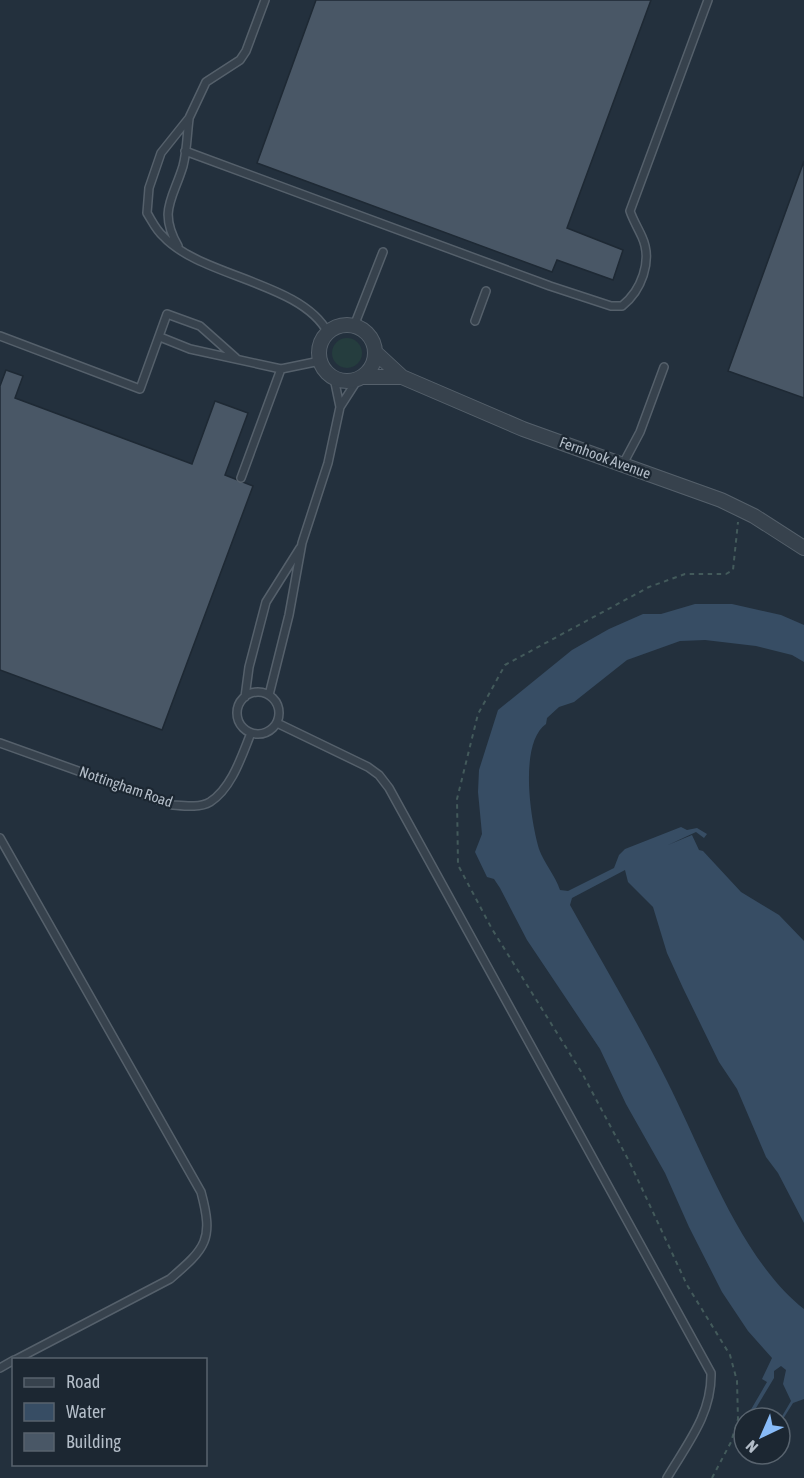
<svg xmlns="http://www.w3.org/2000/svg" width="804" height="1478" viewBox="0 0 804 1478" font-family="'Asap Condensed',sans-serif">
<style>
.green{fill:#253d3e}
.water{fill:#374d64}
.building{fill:#495766;stroke:#1e2934;stroke-width:1.5}
.lines{fill:none;stroke-linecap:round;stroke-linejoin:round}
.lane-casing{stroke:#55606b;stroke-width:10}
.street-casing{stroke:#55606b;stroke-width:16}
.path{stroke:#435a5b;stroke-width:2;stroke-dasharray:4.5 4.5;stroke-linecap:butt}
.lane{stroke:#37424d;stroke-width:7}
.street{stroke:#37424d;stroke-width:14}
.labels{text-anchor:middle;stroke-width:4.5;stroke-linejoin:round;paint-order:stroke}
.street-label{font-size:15px;fill:#b3bdc8;stroke:#1c2732}
</style>
<rect width="100%" height="100%" fill="#23303d"/>
<path class="green" d="M332 353a15 15 0 1 1 30 0a15 15 0 1 1-30 0Z"/>
<path class="water" d="M 695,604 L 732,604 L 781,615 L 804,625 L 804,662 L 792,655 L 756,646 L 705,640 L 680,641 L 627,660 L 574,702 L 559,707 L 547,718 L 546,724 C 519,743 530,818 539,849 C 544,863 555,875 560,890 L 568,891 L 614,868 L 619,855 L 625,849 L 681,827 L 687,830 L 697,828 L 707,834 L 704,838 L 696,832 L 668,845 L 692,835 L 699,850 L 703,851 L 741,892 L 779,915 L 804,941 L 804,1223 L 778,1173 L 766,1157 L 737,1089 L 719,1062 L 683,988 L 667,953 L 653,907 L 628,882 L 625,870 L 572,898 L 570,905 C 603,964 637,1021 667,1081 C 703,1152 741,1260 804,1309 L 804,1399 L 793,1403 L 783,1419 L 781,1418 L 791,1401 L 783,1384 L 786,1370 L 781,1366 L 774,1371 L 774,1378 L 750,1418 L 746,1418 L 767,1382 L 762,1379 L 772,1358 L 748,1331 L 722,1292 L 689,1227 L 665,1173 L 626,1104 L 600,1049 L 527,940 L 500,888 L 494,879 L 487,877 L 475,852 L 482,834 L 478,792 L 479,770 L 498,710 L 572,650 L 609,629 L 643,614 L 661,614 Z"/>
<path class="building" d="M 316,0 L 651,0 L 567,228 L 623,250 L 613,280 L 557,260 L 552,272 L 257,163 Z
M 804,161 L 804,398 L 728,371 Z
M 6,370 L 23,376 L 15,398 L 192,464 L 215,401 L 248,413 L 225,475 L 253,486 L 162,730 L 0,670 L 0,386 Z"/>
<g class="lines">
<g class="lane-casing">
<path id="lane" d="M 265,0 L 246,51 L 240,60 L 206,82 L 189,118 L 161,153 L 149,188 L 147,213 C 152,221 156,230 163,236 C 200,277 302,282 328,333
M 185,151 L 550,286 L 611,306 L 622,306 C 641,291 653,261 642,237 C 638,228 633,220 630,211 L 708,0
M 178,246 C 158,211 173,199 183,166 C 187,151 187,134 189,119
M 475,321 L 486,291
M 354,326 L 383,252
M 0,336 L 140,389 L 167,314 L 200,326 L 236,358
M 160,337 L 190,349 L 281,369 L 320,361
M 334,378 L 340,407
M 623,464 L 640,432 L 664,367
M 241,478 L 281,369
M237 713a21 21 0 1 1 42 0a21 21 0 1 1-42 0Z
M 269,695 L 289,615 L 302,543 L 328,463 L 340,407 L 358,379
M 245,697 L 249,667 L 266,602 L 300,548
M 277,723 L 368,767 L 379,775 L 389,788 L 711,1373 C 712,1414 687,1444 667,1478
M 0,743 L 173,805 C 185,806 200,808 210,802 C 232,788 242,755 251,733
M 0,838 L 201,1192 C 214,1240 206,1248 170,1279 L 15,1360
M 0,1368 L 14,1360"/>
</g>
<g class="street-casing">
<path id="street" d="M319 353a28 28 0 1 1 56 0a28 28 0 1 1-56 0Z
M 375,352 L 402,377 L 523,429 L 721,500 L 754,516 L 804,548
M 363,377 L 402,377"/>
</g>
<path class="path" d="M 712,1478 L 731,1442 L 738,1419 L 737,1381 L 730,1355 L 687,1285 L 630,1163 L 582,1073 L 492,929 L 458,865 L 457,799 L 478,714 L 505,665 L 649,587 L 685,574 L 726,574 L 733,570 L 738,522"/>
<use href="#lane" class="lane"/>
<use href="#street" class="street"/>
</g>
<g class="labels">
<g class="street-label">
<text transform="translate(605 458) rotate(20)" y="5">Fernhook Avenue</text>
<text transform="translate(126 787) rotate(19)" y="5">Nottingham Road</text>
</g>
</g>
<rect x="12" y="1358" width="195" height="108" fill="#1c2732" stroke="#58636e" stroke-width="1.5"/>
<rect x="24" y="1378" width="30" height="9" fill="#37424d" stroke="#58636e" stroke-width="1.5"/>
<text x="66" y="1388" font-size="18" fill="#b3bdc8">Road</text>
<rect x="24" y="1403" width="30" height="18" fill="#374d64" stroke="#58636e" stroke-width="1.5"/>
<text x="66" y="1418" font-size="18" fill="#b3bdc8">Water</text>
<rect x="24" y="1433" width="30" height="18" fill="#495766" stroke="#58636e" stroke-width="1.5"/>
<text x="66" y="1448" font-size="18" fill="#b3bdc8">Building</text>
<g transform="translate(762 1436) rotate(224)"><circle r="28" fill="#1c2732" stroke="#58636e" stroke-width="1.5"/>
<path d="M0-4.5L10 22L0 15L-10 22Z" fill="#88bbf8"/>
<text y="-9" font-size="16" font-weight="bold" text-anchor="middle" fill="#b3bdc8">N</text>
</g>
</svg>
